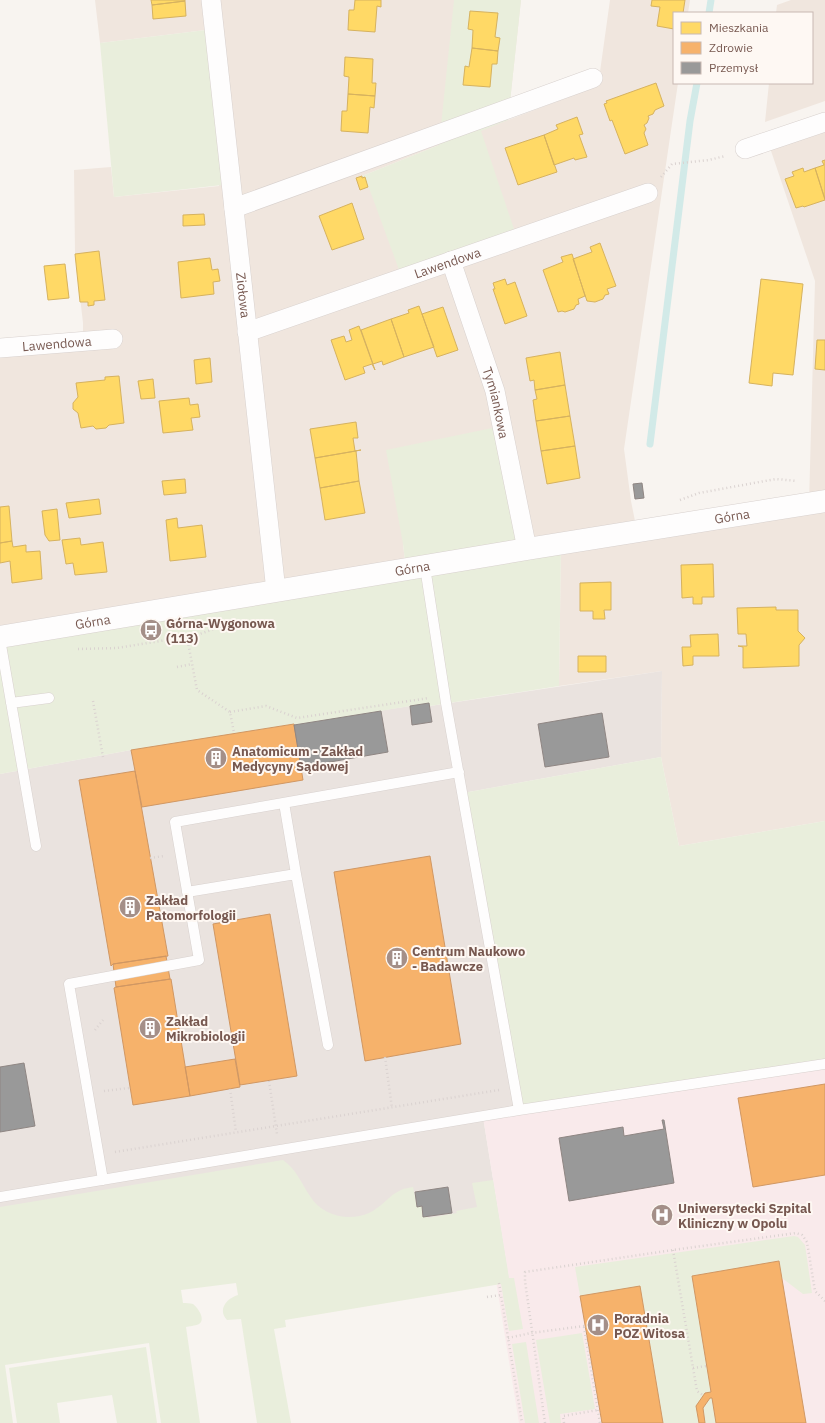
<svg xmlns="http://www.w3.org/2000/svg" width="825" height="1423" viewBox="0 0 825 1423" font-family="'IBM Plex Sans',sans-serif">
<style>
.residential{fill:#f0e6de;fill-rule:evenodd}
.industrial{fill:#eae3df}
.medical{fill:#f9eaeb}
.green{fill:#e9eedc}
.homes{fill:#ffd966;stroke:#d6b25f}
.health{fill:#f6b26b;stroke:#d09763}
.industry{fill:#999;stroke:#8f8683}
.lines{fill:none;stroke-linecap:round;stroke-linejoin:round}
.stream{stroke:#d2eae8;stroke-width:7}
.service-casing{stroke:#d8d1ce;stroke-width:11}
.minor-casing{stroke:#d8d1ce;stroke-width:20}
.tertiary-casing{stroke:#d8d1ce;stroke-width:23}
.path{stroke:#dad2d0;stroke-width:2.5;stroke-dasharray:1 3;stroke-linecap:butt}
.service{stroke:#fefdfd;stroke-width:10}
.minor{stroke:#fefdfd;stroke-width:19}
.tertiary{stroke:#fefdfd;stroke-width:22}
.labels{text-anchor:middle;stroke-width:4;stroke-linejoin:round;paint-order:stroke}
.street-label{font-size:13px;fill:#775850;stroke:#fef8f3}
.poi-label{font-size:13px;font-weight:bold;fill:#775850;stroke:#fef8f3;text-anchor:start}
</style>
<rect width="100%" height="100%" fill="#f8f4f0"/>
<path class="residential" d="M 95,0 L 211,0 L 214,29 L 100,43 Z
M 214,0 L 521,0 L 508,120 L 598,86 L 610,0 L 690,0 L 688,13 L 674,13 L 674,83 L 678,83 L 624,449 L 631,501 L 637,531 L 809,504 L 815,281 L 768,142 L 825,122 L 825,821 L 679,846 L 661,757 L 662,671 L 559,686 L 561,544 L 403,544 L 406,570 L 0,637 L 0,348 L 83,341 L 83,323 L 75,254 L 74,170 L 111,167 L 114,197 L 219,186 ZM 439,145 L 368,187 L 365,177 L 362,176 Z
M 791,0 L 825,0 L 825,101 L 765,122 L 769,83 L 812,83 L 812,13 L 776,13 L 777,5 Z"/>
<path class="industrial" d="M 662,671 L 661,757 L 463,793 L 519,1110 L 483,1117 L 509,1279 L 271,1260 L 0,1303 L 0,774 L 131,750 L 294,724 L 429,703 L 430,706 Z"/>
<path class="medical" d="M 825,1064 L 825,1423 L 519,1423 L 496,1281 L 509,1278 L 483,1117 Z"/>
<path class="green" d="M 454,0 L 521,0 L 508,120 L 481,131 L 517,238 L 402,278 L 365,177 L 362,178 L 362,176 L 439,145 Z
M 214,29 L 231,184 L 114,197 L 100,43 Z
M 502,426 L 527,549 L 561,544 L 559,686 L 430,706 L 429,703 L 294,725 L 293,724 L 131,750 L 0,774 L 0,637 L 406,570 L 403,544 L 386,450 Z
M 661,757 L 679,846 L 825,821 L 825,1064 L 519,1110 L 463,793 Z
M 283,1160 C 297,1170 301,1183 310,1196 C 322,1216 349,1222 369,1213 C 382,1207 389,1195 401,1190 C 405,1188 409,1188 413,1187 L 417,1207 L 422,1206 L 423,1217 L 428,1217 L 428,1218 L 457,1213 L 456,1211 L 477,1207 L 472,1183 L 493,1180 L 509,1278 L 514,1278 L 523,1329 L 509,1331 L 501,1284 L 285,1320 L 286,1327 L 274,1329 L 291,1423 L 257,1423 L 241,1319 L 227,1320 C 217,1310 227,1298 238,1295 L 236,1283 L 181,1290 L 183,1303 C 186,1303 190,1303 193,1304 C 198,1308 206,1319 199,1324 C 195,1326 189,1326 186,1327 L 200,1423 L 161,1423 L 149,1343 L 5,1365 L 13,1423 L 0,1423 L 0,1207 Z
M 794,1236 L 798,1237 L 805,1245 L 812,1293 L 803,1294 L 782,1278 L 779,1261 L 692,1276 L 711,1392 L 705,1393 L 696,1406 L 699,1423 L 663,1423 L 640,1287 L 580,1296 L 575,1267 Z
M 582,1333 L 595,1409 L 560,1414 L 561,1423 L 550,1423 L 536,1340 Z
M 526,1342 L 539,1423 L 525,1423 L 512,1344 Z
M 146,1347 L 157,1423 L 117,1423 L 112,1395 L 57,1403 L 60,1423 L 17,1423 L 9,1368 Z
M 710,1398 L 712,1398 L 716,1423 L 705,1423 L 703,1408 Z"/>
<path class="homes" d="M 151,0 L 185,0 L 185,1 L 152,5 Z
M 355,0 L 381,0 L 381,7 L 377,6 L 375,32 L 348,30 L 349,10 L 354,10 Z
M 652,0 L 685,0 L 683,13 L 674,13 L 674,29 L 657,26 L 660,7 L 651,6 Z
M 185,1 L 186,16 L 153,19 L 152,5 Z
M 470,11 L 498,13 L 495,37 L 500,38 L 498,51 L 472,48 L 473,30 L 468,29 Z
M 472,48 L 498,51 L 497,64 L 492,64 L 490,87 L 463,85 L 465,66 L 469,67 Z
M 345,57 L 373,59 L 372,83 L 376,83 L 375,96 L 348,94 L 349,77 L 344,76 Z
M 656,83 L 664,106 L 655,110 L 653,114 L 648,116 L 649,118 L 647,123 L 644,125 L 646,129 L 644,133 L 648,145 L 625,154 L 612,120 L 610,121 L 604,104 L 607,103 L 606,101 Z
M 348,94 L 375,96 L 374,108 L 370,107 L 368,133 L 341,131 L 342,111 L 347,111 Z
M 577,117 L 583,134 L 579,135 L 587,157 L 575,160 L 574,158 L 554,165 L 544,135 L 558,129 L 556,125 Z
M 544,135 L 557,172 L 518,185 L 505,148 Z
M 825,160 L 825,199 L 815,168 L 824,165 L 822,161 Z
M 803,168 L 804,172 L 815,168 L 825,200 L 804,207 L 803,206 L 796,208 L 785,179 L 794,176 L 792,172 Z
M 362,176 L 362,178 L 365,177 L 368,187 L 360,190 L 356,178 Z
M 352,203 L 364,239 L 332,250 L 319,216 Z
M 204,214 L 205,225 L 183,226 L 183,215 Z
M 600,243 L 616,286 L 607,289 L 609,294 L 605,295 L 603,299 L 595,302 L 587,301 L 573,259 L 592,252 L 590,247 Z
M 99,251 L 105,300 L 94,301 L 94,305 L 88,306 L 88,302 L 80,302 L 75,254 Z
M 572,254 L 585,296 L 578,299 L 579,304 L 576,305 L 574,309 L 565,312 L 562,311 L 558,312 L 543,270 L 563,262 L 561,257 Z
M 210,258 L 212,270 L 218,269 L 220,281 L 213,282 L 214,294 L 181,298 L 178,262 Z
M 65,264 L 69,298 L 48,300 L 44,266 Z
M 505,279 L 507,285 L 515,282 L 527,316 L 505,324 L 493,289 L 495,289 L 493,283 Z
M 761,279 L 803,284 L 793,375 L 773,373 L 772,386 L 749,383 Z
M 419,306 L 434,347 L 404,357 L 391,319 L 409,313 L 408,310 Z
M 443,307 L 458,350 L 437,357 L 422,314 Z
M 391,319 L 404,357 L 383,365 L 382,361 L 373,364 L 361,330 Z
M 359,326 L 375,370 L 372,364 L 363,367 L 365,373 L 345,380 L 331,340 L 344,336 L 346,342 L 352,340 L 349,330 Z
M 817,340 L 825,340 L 825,370 L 815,369 Z
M 560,352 L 565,385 L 535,390 L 534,380 L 530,381 L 526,358 Z
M 210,358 L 212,382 L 196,384 L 194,360 Z
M 119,376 L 124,423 L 109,425 L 106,428 L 96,429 L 93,426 L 81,428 L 78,413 L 73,409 L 73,403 L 78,397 L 76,383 L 105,380 L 105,377 Z
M 153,379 L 155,398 L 141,399 L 138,381 Z
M 565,385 L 570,416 L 536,421 L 533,400 L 537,399 L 535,390 Z
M 189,398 L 190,405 L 198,404 L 200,417 L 191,418 L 193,430 L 163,433 L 159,401 Z
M 570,416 L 575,446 L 541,451 L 536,421 Z
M 356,422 L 358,438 L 353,438 L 355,451 L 361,450 L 315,458 L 310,429 Z
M 575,446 L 580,478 L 547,484 L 541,451 Z
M 356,451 L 359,481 L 320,488 L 315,458 Z
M 185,479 L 186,493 L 164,495 L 162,481 Z
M 359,481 L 365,513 L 325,520 L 320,488 Z
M 99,499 L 101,514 L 69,518 L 66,503 Z
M 9,506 L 12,541 L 0,543 L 0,507 Z
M 57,509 L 60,540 L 49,541 L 45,535 L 42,511 Z
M 177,518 L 178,528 L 202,525 L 206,557 L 170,561 L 166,520 Z
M 80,538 L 81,545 L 103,542 L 107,572 L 75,575 L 73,563 L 66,564 L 62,540 Z
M 12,541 L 13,547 L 26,545 L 26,552 L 40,551 L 42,579 L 12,583 L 10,561 L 0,563 L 0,543 Z
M 713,564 L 714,597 L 702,597 L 702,604 L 693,604 L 693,597 L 682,598 L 681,565 Z
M 611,582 L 611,610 L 604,610 L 605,619 L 593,619 L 593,611 L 580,611 L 580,583 Z
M 776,607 L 776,610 L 798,610 L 798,631 L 805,638 L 799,645 L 799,666 L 743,668 L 743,647 L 738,646 L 747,646 L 746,634 L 738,634 L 737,608 Z
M 718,634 L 719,656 L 693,656 L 693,665 L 683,666 L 682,647 L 691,647 L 690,635 Z
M 578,656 L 606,656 L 606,672 L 578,672 Z"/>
<path class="health" d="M 294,724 L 303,780 L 142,807 L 131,750 Z
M 135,771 L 168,956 L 113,964 L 111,966 L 79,780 Z
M 430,856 L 461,1044 L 365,1061 L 334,872 Z
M 270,914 L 297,1076 L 240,1085 L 213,924 Z
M 166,956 L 170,979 L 116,987 L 113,964 Z
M 171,979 L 190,1096 L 133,1105 L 114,988 L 116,987 Z
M 235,1059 L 240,1087 L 190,1096 L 185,1067 Z
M 825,1084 L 825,1175 L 753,1187 L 738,1098 Z
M 779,1261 L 806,1423 L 716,1423 L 712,1398 L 710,1398 L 703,1408 L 705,1423 L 699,1423 L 696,1406 L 705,1393 L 711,1392 L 692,1276 Z
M 640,1286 L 663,1423 L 602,1423 L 580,1296 Z"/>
<path class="industry" d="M 642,483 L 644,498 L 635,499 L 633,484 Z
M 429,703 L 432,722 L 412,725 L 410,706 Z
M 381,711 L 388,752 L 301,767 L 294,725 Z
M 602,713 L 609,757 L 545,767 L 538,724 Z
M 24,1063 L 35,1126 L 0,1132 L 0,1067 Z
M 662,1120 L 664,1120 L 674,1183 L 569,1201 L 559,1138 L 623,1127 L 624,1136 L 664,1129 Z
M 448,1187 L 452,1213 L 423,1217 L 422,1206 L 417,1207 L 415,1192 Z"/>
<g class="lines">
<path class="stream" d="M 709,13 L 711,0
M 650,444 L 690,121 L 697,83"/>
<g class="service-casing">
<path id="service" d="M 0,639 L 36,846
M 11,703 L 49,698
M 296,874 L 328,1045
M 187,892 L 296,874 L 284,803
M 519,1110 L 825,1064
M 103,1180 L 69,984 L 199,960 L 175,822 L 459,772
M 0,1197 L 519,1110 L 446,703 L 425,567"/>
</g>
<g class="minor-casing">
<g id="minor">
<path id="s1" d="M 211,0 L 276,591"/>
<path d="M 745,149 L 825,122"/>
<path d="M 234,208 L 593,78"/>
<path id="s2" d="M 451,261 L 495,391 L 527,549"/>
<path id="s3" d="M 247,332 L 648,193"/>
<path id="s4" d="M 0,348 L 113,339"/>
</g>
</g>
<g class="tertiary-casing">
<g id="tertiary">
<path id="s5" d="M 0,637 L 527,549 L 825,501"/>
</g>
</g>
<path class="path" d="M 661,177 L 672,164 L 709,160 L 725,156
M 680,500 L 699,493 L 776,479 L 797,481
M 187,637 L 197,690 L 230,712 L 234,733
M 78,649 L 117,648 L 197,635 L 228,624
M 177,667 L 192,664
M 93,701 L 103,757
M 230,712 L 266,706 L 297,718 L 429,698
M 150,858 L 164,856
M 95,1030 L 103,1020
M 385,1057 L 392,1108
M 269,1081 L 277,1134
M 230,1089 L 236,1132
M 104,1091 L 129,1088
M 115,1152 L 499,1090
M 673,1250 L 697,1391 L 704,1396
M 499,1283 L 501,1295
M 487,1297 L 501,1295 L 522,1423
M 584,1327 L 600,1423
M 508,1338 L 531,1333 L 584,1326
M 693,1368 L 706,1366
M 545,1423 L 525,1281 L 525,1272 L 673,1250 L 796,1233 L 802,1235 L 807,1242 L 815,1291 L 825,1301
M 564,1423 L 563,1416 L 598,1410"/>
<use href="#service" class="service"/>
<use href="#minor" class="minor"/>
<use href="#tertiary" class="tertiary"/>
</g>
<defs>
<g id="bus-disc" transform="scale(1.15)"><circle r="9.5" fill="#a48f88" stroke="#fef8f3"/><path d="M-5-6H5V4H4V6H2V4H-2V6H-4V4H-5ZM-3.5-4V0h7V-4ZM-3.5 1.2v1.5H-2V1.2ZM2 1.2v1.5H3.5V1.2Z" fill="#fff"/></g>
<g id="building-disc" transform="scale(1.15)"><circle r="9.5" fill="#a48f88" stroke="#fef8f3"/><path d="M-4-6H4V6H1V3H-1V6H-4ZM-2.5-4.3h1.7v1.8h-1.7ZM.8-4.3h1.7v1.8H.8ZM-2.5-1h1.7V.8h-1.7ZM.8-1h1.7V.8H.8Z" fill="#fff"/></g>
<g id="hospital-disc" transform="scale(1.15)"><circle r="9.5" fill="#a48f88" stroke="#fef8f3"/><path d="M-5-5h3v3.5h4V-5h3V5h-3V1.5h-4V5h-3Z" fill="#fff"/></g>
</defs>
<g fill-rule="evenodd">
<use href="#bus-disc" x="151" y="630"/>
<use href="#building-disc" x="216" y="758"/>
<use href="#building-disc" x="130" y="907"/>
<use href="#building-disc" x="397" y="958"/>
<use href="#building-disc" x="150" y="1028"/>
<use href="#hospital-disc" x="662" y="1215"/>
<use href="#hospital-disc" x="598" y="1325"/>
</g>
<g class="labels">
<g class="street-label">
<text dy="5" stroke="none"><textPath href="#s3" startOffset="212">Lawendowa</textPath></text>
<text dy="5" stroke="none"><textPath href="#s1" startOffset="297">Ziołowa</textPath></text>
<text dy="5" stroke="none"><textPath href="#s4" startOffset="57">Lawendowa</textPath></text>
<text dy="5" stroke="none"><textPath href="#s2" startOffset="149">Tymiankowa</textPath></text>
<text dy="5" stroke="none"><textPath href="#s5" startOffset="742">Górna</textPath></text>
<text dy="5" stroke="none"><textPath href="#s5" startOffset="418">Górna</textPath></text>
<text dy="5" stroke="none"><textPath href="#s5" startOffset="94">Górna</textPath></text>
</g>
<g class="poi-label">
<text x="166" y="628">Górna-Wygonowa<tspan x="166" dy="15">(113)</tspan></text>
<text x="232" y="756">Anatomicum - Zakład<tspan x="232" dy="15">Medycyny Sądowej</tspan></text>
<text x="146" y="905">Zakład<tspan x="146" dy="15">Patomorfologii</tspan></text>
<text x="412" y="956">Centrum Naukowo<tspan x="412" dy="15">- Badawcze</tspan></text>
<text x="166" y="1026">Zakład<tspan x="166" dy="15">Mikrobiologii</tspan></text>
<text x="678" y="1213">Uniwersytecki Szpital<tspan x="678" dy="15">Kliniczny w Opolu</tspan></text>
<text x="614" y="1323">Poradnia<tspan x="614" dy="15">POZ Witosa</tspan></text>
</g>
</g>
<rect x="673" y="12" width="140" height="72" fill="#fef8f3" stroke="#c8b8b2"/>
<rect x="681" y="22" width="20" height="12" fill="#ffd966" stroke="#c8b8b2"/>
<text x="709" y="32" font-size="12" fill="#775850">Mieszkania</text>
<rect x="681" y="42" width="20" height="12" fill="#f6b26b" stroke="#c8b8b2"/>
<text x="709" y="52" font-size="12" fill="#775850">Zdrowie</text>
<rect x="681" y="62" width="20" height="12" fill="#999999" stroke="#c8b8b2"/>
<text x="709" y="72" font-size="12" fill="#775850">Przemysł</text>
</svg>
